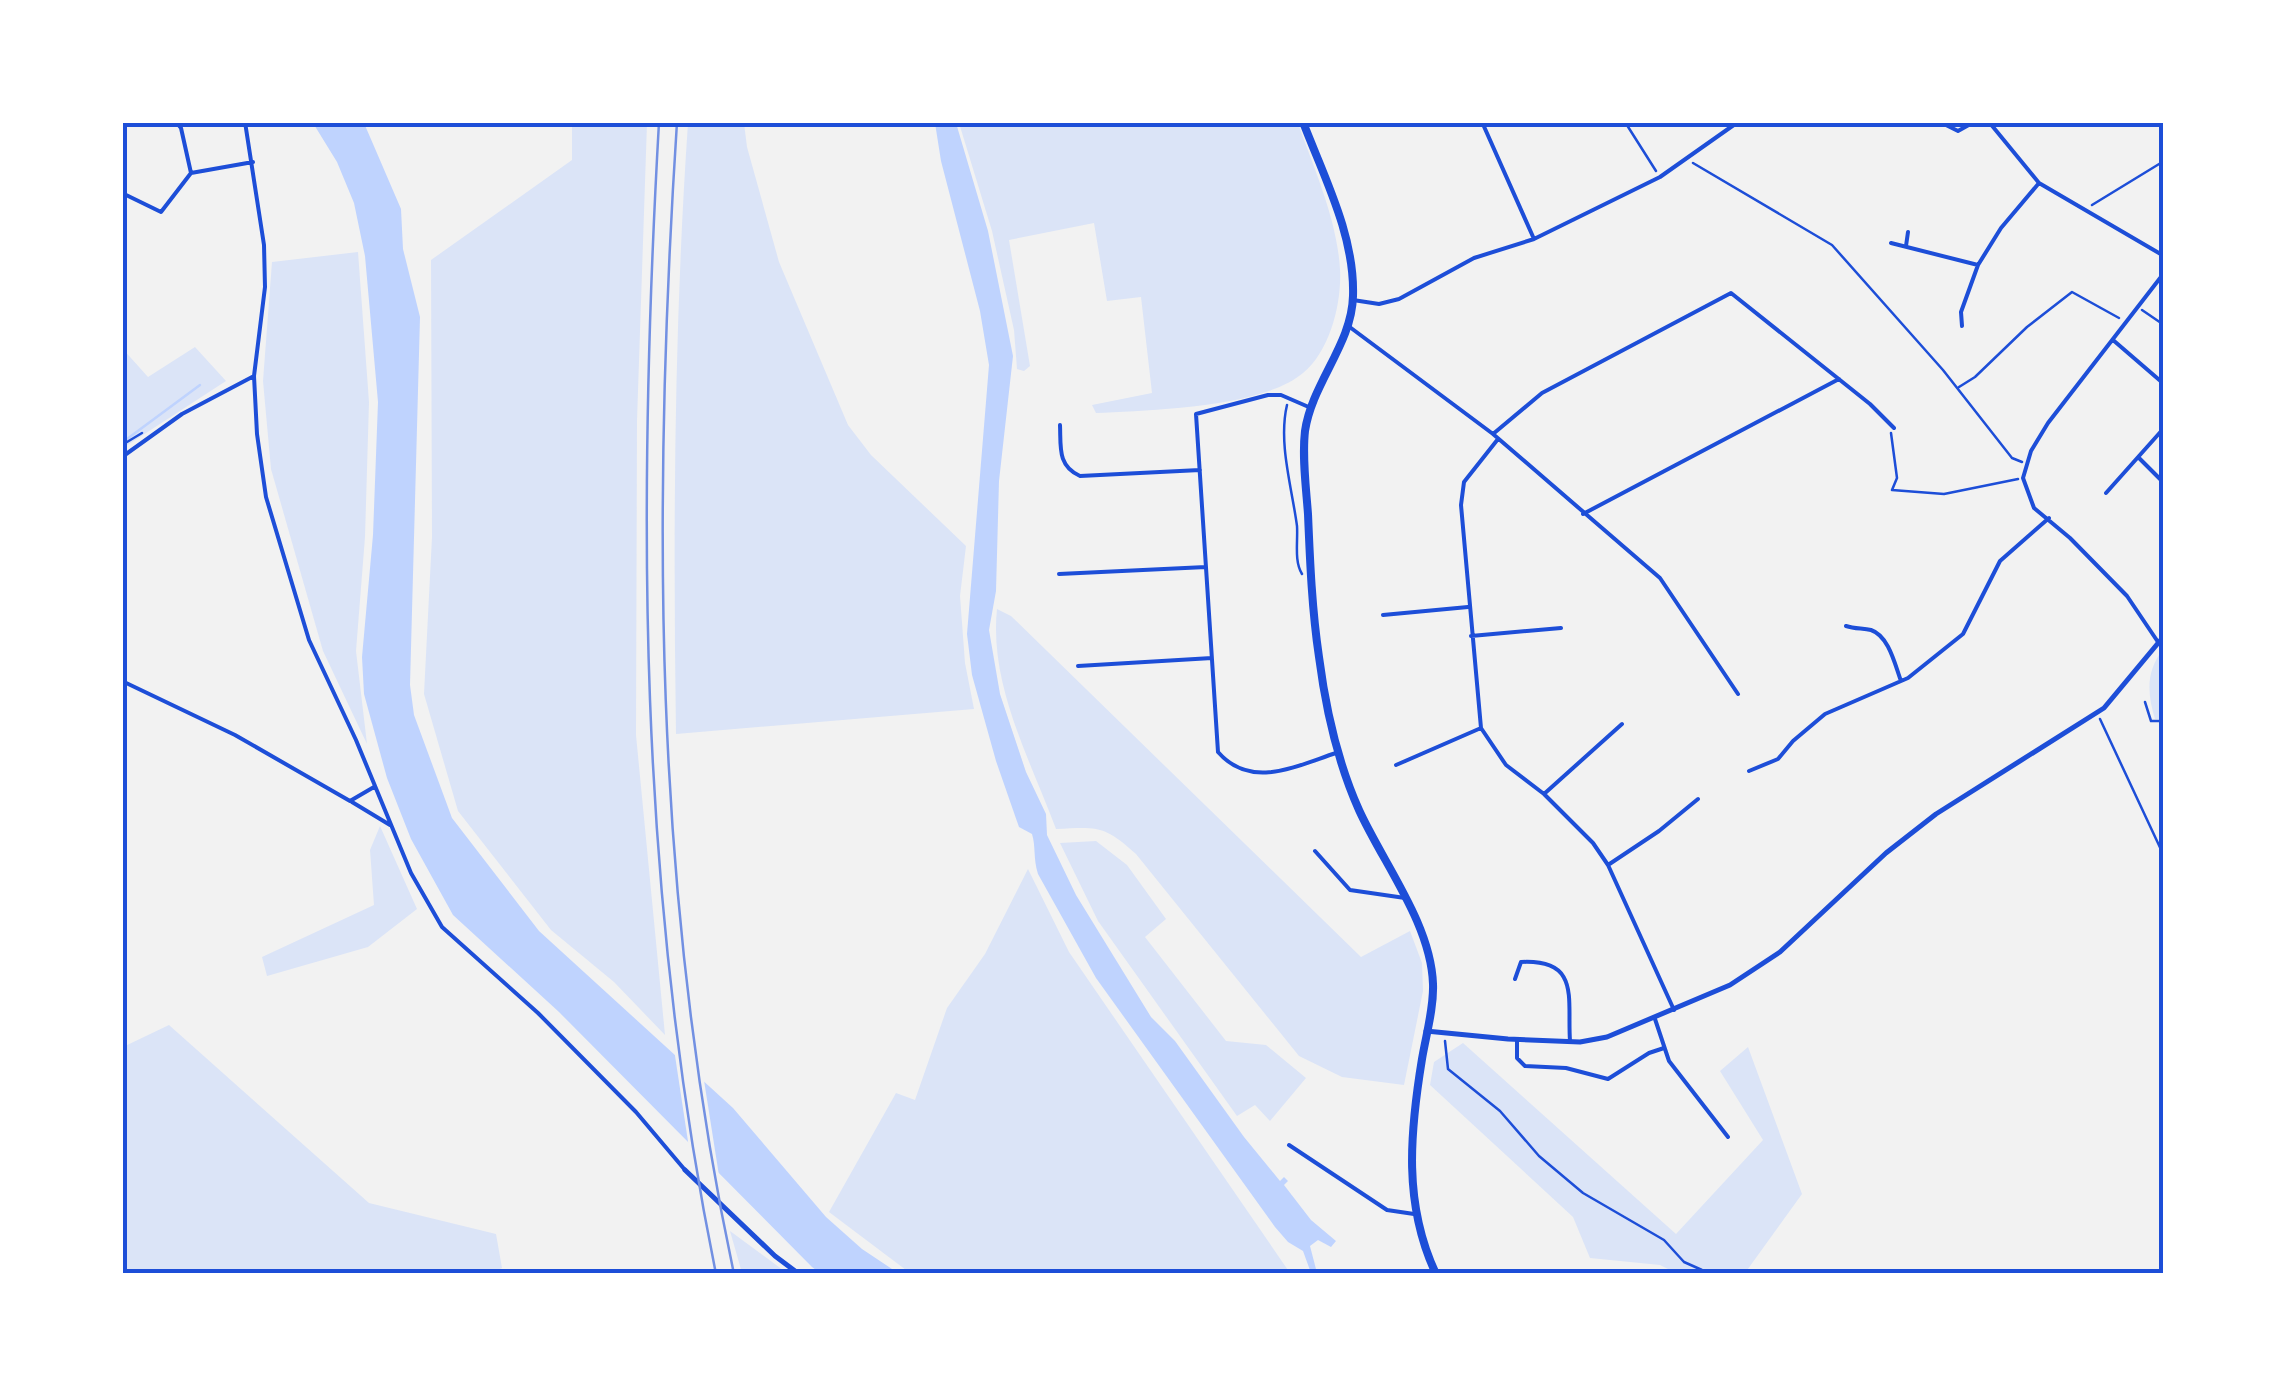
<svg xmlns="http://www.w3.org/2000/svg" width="2286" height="1396" viewBox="0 0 2286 1396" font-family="'Asap Condensed',sans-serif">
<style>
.green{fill:#dbe4f7}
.water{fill:#bfd3fe}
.pier{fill:#f2f2f2}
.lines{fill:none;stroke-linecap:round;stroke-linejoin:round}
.stream{stroke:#bfd3fe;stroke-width:2.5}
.path{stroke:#1d4ed8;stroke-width:2.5}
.minor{stroke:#1d4ed8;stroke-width:4}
.tertiary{stroke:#1d4ed8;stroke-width:5}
.trunk{stroke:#1d4ed8;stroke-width:8}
.rail{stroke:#7290e2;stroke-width:2.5}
.neatline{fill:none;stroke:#1d4ed8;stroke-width:4}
</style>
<rect width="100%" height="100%" fill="#f2f2f2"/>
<path class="green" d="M 572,123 L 647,123 L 637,421 L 636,735 L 665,1035 L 614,982 L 551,930 L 458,811 L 424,694 L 432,537 L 431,260 L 572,160 Z
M 688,123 L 744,123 L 747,147 L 779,262 L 848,425 L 871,455 L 966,546 L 960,596 L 965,663 L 974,709 L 676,734 C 673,530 674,327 688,123 Z
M 959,123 L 1298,123 C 1314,169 1337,219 1340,269 C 1342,303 1330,351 1303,373 C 1262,408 1149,410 1096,413 L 1092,405 L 1152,393 L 1141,297 L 1107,301 L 1094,223 L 1009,240 L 1030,366 L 1024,371 L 1017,369 L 1014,330 L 992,231 Z
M 358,252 L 369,402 L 365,537 L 356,651 L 367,744 L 323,651 L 271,469 L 263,381 L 272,262 Z
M 195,347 L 226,381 L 123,448 L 122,348 L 148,377 Z
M 997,609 L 1011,616 L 1361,957 L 1410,931 L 1422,963 L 1423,991 L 1404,1085 L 1342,1077 L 1299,1056 L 1136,854 C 1104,825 1098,827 1056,829 C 1030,759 989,685 997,609 Z
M 2163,649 L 2163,719 L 2155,719 C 2147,692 2146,672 2163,649 Z
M 380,826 L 417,909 L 368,947 L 267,976 L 262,957 L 374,905 L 370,850 Z
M 1096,841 L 1127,865 L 1166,919 L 1145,937 L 1226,1041 L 1266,1045 L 1306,1078 L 1270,1121 L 1255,1105 L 1237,1116 L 1098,921 L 1060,843 Z
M 1028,869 L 1069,952 L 1290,1273 L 910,1273 L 829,1212 L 896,1093 L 915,1100 L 947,1008 L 985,954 Z
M 169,1025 L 369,1203 L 496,1234 L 502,1268 L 490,1274 L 123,1273 L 123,1047 Z
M 1463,1043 L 1676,1234 L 1763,1140 L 1720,1071 L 1748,1047 L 1802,1194 L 1745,1273 L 1676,1273 L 1660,1265 L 1590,1258 L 1573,1217 L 1430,1085 L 1434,1062 Z
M 730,1231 L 787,1273 L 742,1273 Z"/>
<path class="water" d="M 313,123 L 364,123 L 401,209 L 403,249 L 420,317 L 410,685 L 414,715 L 452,818 L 539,931 L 733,1108 L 826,1217 L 862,1249 L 898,1273 L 820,1273 L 812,1267 L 559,1012 L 453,915 L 411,839 L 387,778 L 364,694 L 362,657 L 373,535 L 378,402 L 365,256 L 354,203 L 337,162 Z
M 935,123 L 956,123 L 988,231 L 1013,356 L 999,481 L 996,591 L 989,630 L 1000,694 L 1026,772 L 1046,814 L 1047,835 L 1076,895 L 1151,1017 L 1175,1041 L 1244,1137 L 1280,1181 L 1284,1177 L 1288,1181 L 1284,1185 L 1311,1220 L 1336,1241 L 1331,1247 L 1318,1240 L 1310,1246 L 1317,1273 L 1311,1273 L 1303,1251 L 1288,1242 L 1275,1227 L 1096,978 L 1038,874 C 1033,858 1036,847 1032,834 L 1019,827 L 996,761 L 972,675 L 967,634 L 989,365 L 980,311 L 941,161 Z"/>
<path class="pier" d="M 674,1049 L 703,1074 L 720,1182 L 689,1148 Z"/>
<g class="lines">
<path class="stream" d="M 122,436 L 127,439 L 200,385"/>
<path class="path" d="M 1625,122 L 1656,171
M 1693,163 L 1832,245 L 1943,370 L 2012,458 L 2022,462
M 2092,205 L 2164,161
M 2142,310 L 2164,325
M 1959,387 L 1975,377 L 2027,327 L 2072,292 L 2119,318
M 1287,405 C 1278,443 1292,488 1297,526 C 1298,542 1294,561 1302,574
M 1891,433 L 1897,478 L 1892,490 L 1944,494 L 2018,479
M 122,445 L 142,433
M 2145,702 L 2151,721 L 2164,721
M 2100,719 L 2164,856
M 1445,1041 L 1448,1069 L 1500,1111 L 1539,1156 L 1583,1193 L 1664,1240 L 1684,1262 L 1702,1270 L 1728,1274"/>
<path class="minor" d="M 176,122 L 181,128 L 191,173
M 245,122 L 264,245 L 265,287 L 254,376 L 257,434 L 266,497 L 309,640 L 356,740 L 411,873 L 442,927 L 538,1013 L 636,1112 L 685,1170
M 1482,122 L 1534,239
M 1940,122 L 1958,131 L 1974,122
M 1989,122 L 2039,183 L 2164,256
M 1420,125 L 1435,122
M 122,193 L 161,212 L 191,173 L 253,162
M 1891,243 L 1978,265 L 2001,228 L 2039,183
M 1906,246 L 1908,232
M 1353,300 L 1379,304 L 1399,299 L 1474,258 L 1534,239 L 1660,177 L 1738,122
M 1347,325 L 1493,434 L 1660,578 L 1738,694
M 1962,326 L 1961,312 L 1978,265
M 2113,340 L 2164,384
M 1311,408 L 1281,395 L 1268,395 L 1196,414 L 1218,752 C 1251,790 1296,766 1336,753
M 1060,425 C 1061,446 1057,466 1080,476 L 1200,470
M 1493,434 L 1542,393 L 1731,293 L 1870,404 L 1894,428
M 1498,439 L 1464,482 L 1461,505 L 1481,728 L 1506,765 L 1544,794 L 1593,843 L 1608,865 L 1674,1010
M 122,457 L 182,414 L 254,376
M 2139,458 L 2164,483
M 2106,493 L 2164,428
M 1583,514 L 1839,379
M 1059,574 L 1206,567
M 1383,615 L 1468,607
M 1846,626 C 1855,629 1863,628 1871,630 C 1889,636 1895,665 1901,681
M 1471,636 L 1561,628
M 2158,642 L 2127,596 L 2070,538 L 2034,508 L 2023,478 L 2031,451 L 2048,423 L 2164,273
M 1078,666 L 1212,658
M 122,681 L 235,735 L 350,801 L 374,787
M 1396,765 L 1481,728
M 1749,771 L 1778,759 L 1793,741 L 1825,714 L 1908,678 L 1963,634 L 2000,561 L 2049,518
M 1544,794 L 1622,724
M 352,802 L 390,825
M 1315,851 L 1350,890 L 1405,898
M 1608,865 L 1659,831 L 1698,799
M 1515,979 L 1521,962 C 1581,959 1567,999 1570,1041
M 1655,1019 L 1669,1061 L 1728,1137
M 1517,1040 L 1517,1058 L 1525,1066 L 1566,1068 L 1608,1079 L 1649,1053 L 1664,1048
M 1289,1145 L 1387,1210 L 1414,1214"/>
<path class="tertiary" d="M 1426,1031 L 1508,1039 L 1580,1042 L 1607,1037 L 1730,985 L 1780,952 L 1886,853 L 1936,814 L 2104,708 L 2164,636
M 685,1170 L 775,1256 L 799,1274"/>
<path class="trunk" d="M 1303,122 C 1324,177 1355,236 1353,296 C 1352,344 1312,383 1305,431 C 1302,457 1306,487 1308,514 C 1310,562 1312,610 1319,657 C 1326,711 1337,761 1359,810 C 1383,863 1431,924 1433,984 C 1434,1008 1426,1035 1422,1059 C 1410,1132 1403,1204 1436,1274"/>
<path class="rail" d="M 659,122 C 637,510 638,891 716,1274
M 677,122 C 652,507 653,895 734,1274"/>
</g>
<rect width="2286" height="1396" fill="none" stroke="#ffffff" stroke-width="250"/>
<rect x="125" y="125" width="2036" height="1146" class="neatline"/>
</svg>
